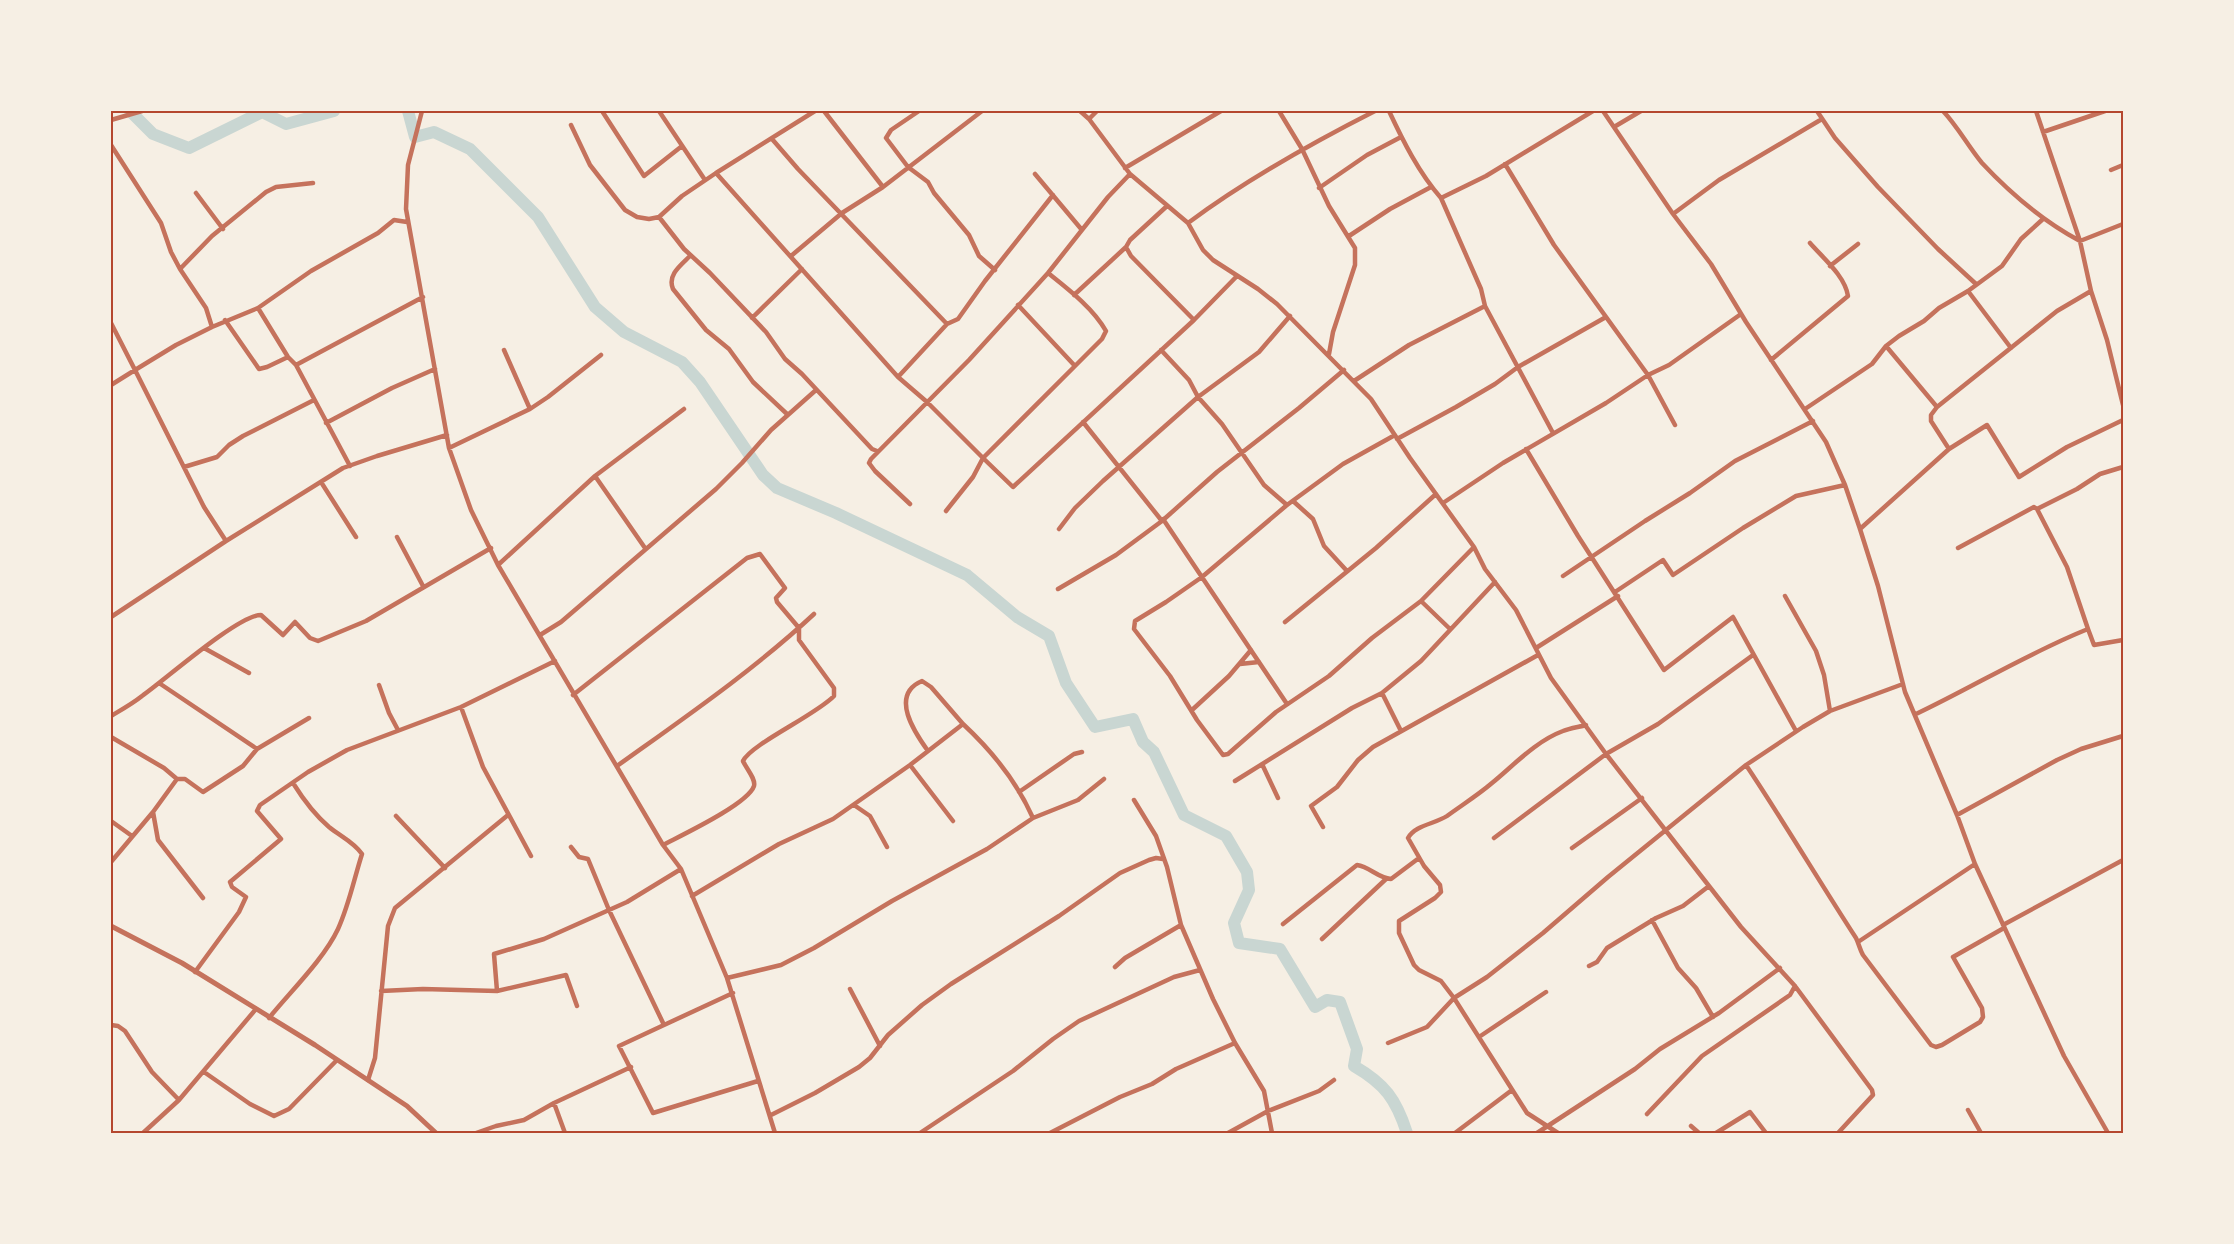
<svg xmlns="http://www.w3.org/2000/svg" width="2234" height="1244" viewBox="0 0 2234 1244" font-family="'Crimson Pro',serif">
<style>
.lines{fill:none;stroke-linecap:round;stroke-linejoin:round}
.river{stroke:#c9d6d2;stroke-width:12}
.minor{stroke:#c5725c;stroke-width:4.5}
.tertiary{stroke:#c5725c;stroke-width:5}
.neatline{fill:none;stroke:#b5482f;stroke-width:2}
</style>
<rect width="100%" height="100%" fill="#f6efe4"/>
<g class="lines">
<path class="river" d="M 130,111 L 153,134 L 189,148 L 262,112 L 286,124 L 334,111
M 408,111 L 415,137 L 434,132 L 470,149 L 538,217 L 595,307 L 624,332 L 682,362 L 700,382 L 763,475 L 777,488 L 836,513 L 967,575 L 1017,617 L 1049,636 L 1066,683 L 1095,727 L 1133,719 L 1143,742 L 1154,752 L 1184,815 L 1226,836 L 1247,872 L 1249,890 L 1234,923 L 1239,943 L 1280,949 L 1315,1007 L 1327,1000 L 1340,1002 L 1357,1049 L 1354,1066 C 1385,1084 1396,1099 1407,1133"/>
<path class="minor" d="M 422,111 L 408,165 L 406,209 L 449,448 L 471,510 L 498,565 L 663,845 L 681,869 L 727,978 L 775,1133
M 602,111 L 644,176 L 682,146
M 659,111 L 705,180
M 824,111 L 883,187
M 919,111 L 891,130 L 886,138 L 908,167 L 928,182 L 934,193 L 969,235 L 979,256 L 995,270
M 1080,111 L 1089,119 L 1130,174 L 1188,223 C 1247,179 1310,144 1375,111
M 1279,111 L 1302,149 L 1329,206 L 1355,248 L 1355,265 L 1333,332 L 1329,354
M 1389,111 C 1403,141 1419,173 1441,198 L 1481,289 L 1485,306 L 1553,433
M 1603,111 L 1673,214 L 1711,264 L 1746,322 L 1826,442 L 1845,485 L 1860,529 L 1878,586 L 1905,692 L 1957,815 L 1975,864 L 2064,1056 L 2108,1133
M 1817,111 L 1835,138 L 1878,187 L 1938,249 L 1976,284
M 1943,111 C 1958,127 1968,146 1982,163 C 2010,193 2043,221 2080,241 L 2123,224
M 2036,111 L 2080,241 L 2091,291 L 2107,340 L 2123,405
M 1089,119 L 1097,111
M 111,120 L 142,111
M 571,125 L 590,165 L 625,210 L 637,217 L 649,219 L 659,217 L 682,196 L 716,173 L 815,111
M 1614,127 L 1641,111
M 2043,132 L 2105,111
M 772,139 L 798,169 L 947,324
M 111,145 L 161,223 L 171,252 L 180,269 L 206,308 L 212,327 L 176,345 L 135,370 L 111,323
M 1505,164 L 1554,245 L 1648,375 L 1675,425
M 1125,168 L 1221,111
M 2111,170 L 2123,165
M 716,173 L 898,377 L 927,402 L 983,458 L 973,477 L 946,511
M 1035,174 L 1082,230
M 1319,188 L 1367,155 L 1401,137
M 196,193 L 223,229
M 1441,198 L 1486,176 L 1593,111
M 1167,206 L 1130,240 L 1126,247 L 1131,256 L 1194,320
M 1673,214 L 1719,180 L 1822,119
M 659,217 L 684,249 L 710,273 L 766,332 L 785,359 L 802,374 L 872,449 L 877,451
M 1188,223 L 1203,250 L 1213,260 L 1258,289 L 1277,304 L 1371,399 L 1410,458 L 1474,547 L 1485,569 L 1516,610 L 1551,678 L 1606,754 L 1741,927 L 1795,986 L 1872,1090 L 1873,1095 L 1838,1133
M 1349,236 L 1390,209 L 1431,187
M 690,256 C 681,265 667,275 673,289 L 706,330 L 729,349 L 753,382 L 787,414
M 791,256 L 842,213 L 883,187 L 982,111
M 1830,266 L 1858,244
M 180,269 L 212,236 L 266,192 L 276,187 L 313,183
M 1048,273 C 1068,289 1093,308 1106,331 L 1102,339 L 1075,366
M 1968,291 L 2011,348
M 1074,295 L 1126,247
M 1018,305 L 1075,366 L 983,458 L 1013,487 L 1194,320 L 1237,276
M 258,308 L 288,357 L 296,365 L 350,466
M 752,318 L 802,269
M 225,320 L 259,369 L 267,367 L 288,357
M 212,327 L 258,308 L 311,271 L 378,233 L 394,220 L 407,222
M 1886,346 L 1937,407 L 1931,415 L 1931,421 L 1949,449
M 504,350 L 530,409
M 1161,350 L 1189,380 L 1198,397 L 1222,424 L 1264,485 L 1287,505
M 1771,360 L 1848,296 C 1845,276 1823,258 1810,243
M 296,365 L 423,297
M 898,377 L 947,324 L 958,319 L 985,281 L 1053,195
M 1354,381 L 1409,345 L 1485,306
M 111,385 L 135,370 L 204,507 L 226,541 L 343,468 L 377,456 L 447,435
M 1937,407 L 2057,311 L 2091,291
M 1805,409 L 1872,364 L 1886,346 L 1899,336 L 1924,321 L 1939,308 L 1968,291 L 2002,266 L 2021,239 L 2043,219
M 1083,422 L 1162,521
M 326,423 L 392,388 L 435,369
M 1395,435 L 1343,464 L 1287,505 L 1202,577 L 1166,602 L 1135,621 L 1134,629 L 1170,676 L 1197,720 L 1223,755 L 1228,754 L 1276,712 L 1329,676 L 1372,638 L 1421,601 L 1474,547
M 1397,439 L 1456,407 L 1495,384 L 1518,367 L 1606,317
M 449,448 L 530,409 L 548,397 L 601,355
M 1526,449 L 1578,536 L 1664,670 L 1733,617 L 1796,731
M 184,467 L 217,457 L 229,445 L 243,436 L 314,400
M 595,476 L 645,548
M 321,482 L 356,537
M 1293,501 L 1313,519 L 1324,546 L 1347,571
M 1443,503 L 1503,463 L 1606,403 L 1648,375 L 1669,365 L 1741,314
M 910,504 L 875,471 L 869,463 L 871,459 L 969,360 L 1048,273 L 1108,197 L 1130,174
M 2037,509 L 2067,567 L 2088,629
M 1163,519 L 1287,704
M 1059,529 L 1075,508 L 1103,481 L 1198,397 L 1259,352 L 1290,316
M 1860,529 L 1949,449 L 1987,425 L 2019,477 L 2067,447 L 2123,420
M 397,537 L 423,586
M 1958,548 L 2034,507 L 2037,509 L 2077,489 L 2100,474 L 2123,467
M 498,565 L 595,476 L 684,409
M 1563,576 L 1645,521 L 1690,493 L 1735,461 L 1813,421
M 1058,589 L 1116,555 L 1162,521 L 1217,472 L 1299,408 L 1344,370
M 1615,592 L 1663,560 L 1673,575 L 1743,528 L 1796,496 L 1845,485
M 1785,596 L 1816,651 L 1824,675 L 1830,711
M 1421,601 L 1450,629
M 111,617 L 226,541
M 1285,622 L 1376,548 L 1436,494
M 540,635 L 561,622 L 716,489 L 742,463 L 771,430 L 816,390
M 204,648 L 249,673
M 1536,648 L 1618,596
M 1240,664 L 1259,662
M 159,683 L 257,749
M 379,685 L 389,713 L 398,730
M 1382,693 L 1401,731
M 573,695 L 747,558 L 760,554 L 785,588 L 776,598 L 777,602 L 799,628 L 799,640 L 834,688 L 834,696 C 816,715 751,744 743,761 C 746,768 756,779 754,786 C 748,804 682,835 663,845
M 461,707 L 483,767 L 531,856
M 1192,710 L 1229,676 L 1251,650
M 1916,714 C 1973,687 2028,653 2088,629 L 2094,645 L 2123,640
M 111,716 C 121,710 132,704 142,696 C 165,680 238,615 261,615 L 283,635 L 295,622 L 310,638 L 318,641 L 366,621 L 491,548
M 111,737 L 164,768 L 177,779 L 185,779 L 203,792 L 243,766 L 257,749 L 309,718
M 928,751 C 915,733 889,695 922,681 L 931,687 L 963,724
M 1262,764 L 1278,798
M 910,765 L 953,821
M 1746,765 C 1784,822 1819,881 1856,938 C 1859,944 1860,950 1863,955 L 1931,1045 L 1936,1047 L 1942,1045 L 1980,1022 L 1983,1017 L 1982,1008 L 1953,957 L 2004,928
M 617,766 C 684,718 754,670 814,614
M 1235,781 L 1352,708 L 1382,693 L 1421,661 L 1495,582
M 1019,792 L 1074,754 L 1082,752
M 1134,800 L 1156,836 L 1167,867 L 1181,925 L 1213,999 L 1235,1043 L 1264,1091 L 1272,1133
M 854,805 L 870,816 L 887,847
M 153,812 L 158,840 L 203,898
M 1957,815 L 2057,760 L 2081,749 L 2123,736
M 396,816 L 445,868
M 1033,818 L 1078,800 L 1104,779
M 111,821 L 132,836
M 1323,827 L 1311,806 L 1337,787 L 1358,760 L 1373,747 L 1538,655
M 1494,838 L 1606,754 L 1658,724 L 1753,655
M 571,847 L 579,857 L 588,859 L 609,910 L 664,1025 L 733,993
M 1572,848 L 1642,798
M 111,862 L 153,812 L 177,779
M 692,896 L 779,844 L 833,819 L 910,765 L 963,724 C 991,750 1017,782 1033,818 L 987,849 L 892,901 L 814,948 L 781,965 L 727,978
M 1652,920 L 1678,968 L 1696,988 L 1713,1017
M 1283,924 L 1357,865 C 1370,867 1378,878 1391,879 L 1419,858
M 2003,925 L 2123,860
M 1322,939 L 1386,879
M 1858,942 L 1975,864
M 1589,966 L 1597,962 L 1607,948 L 1656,918 L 1683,906 L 1709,886
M 1115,967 L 1125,958 L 1181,925
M 195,972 L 239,912 L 246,897 L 232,887 L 230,882 L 281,839 L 257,811 L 260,805 L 308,772 L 347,750 L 461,707 L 555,661
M 850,989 L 880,1046
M 381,991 L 423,989 L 497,991 L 566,975 L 577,1006
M 497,991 L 494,954 L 544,939 L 609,910 L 627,902 L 681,869
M 269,1018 C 290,992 324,959 338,929 C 349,905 354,879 362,854 C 354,842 340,836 329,827 C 315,815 303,799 293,783
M 111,1025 L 118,1026 L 125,1031 L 152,1072 L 179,1100
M 664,1025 L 619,1046 L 653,1113 L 758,1081
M 1479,1037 L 1546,992
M 1388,1043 L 1427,1027 L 1454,998 L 1487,977 L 1543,933 L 1608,877 L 1746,765 L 1803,727 L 1830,711 L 1903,684
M 204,1072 L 250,1104 L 274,1116 L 289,1109 L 336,1061
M 368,1080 L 375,1058 L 388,926 L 395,908 L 508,815
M 554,1103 L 565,1133
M 1968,1110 L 1981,1133
M 1647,1114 L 1702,1056 L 1790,995 L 1795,986
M 771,1115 L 815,1093 L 859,1067 L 870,1058 L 888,1035 L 922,1005 L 951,984 L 1059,916 L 1120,873 L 1149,860 L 1156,858 L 1163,859
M 1691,1126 L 1699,1133
M 143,1133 L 179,1100 L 256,1009
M 476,1133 L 496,1126 L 524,1120 L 554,1103 L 631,1067
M 920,1133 L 1013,1071 L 1053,1039 L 1079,1021 L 1174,977 L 1200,970
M 1050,1133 L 1120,1097 L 1152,1084 L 1176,1069 L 1235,1043
M 1228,1133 L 1268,1111 L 1319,1091 L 1334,1080
M 1455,1133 L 1512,1090
M 1537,1133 L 1635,1069 L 1660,1049 L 1719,1013 L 1780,968
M 1558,1133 L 1527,1113 L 1454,998 L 1441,981 L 1419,970 L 1414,965 L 1399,933 L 1399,921 L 1435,898 L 1441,892 L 1440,885 L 1424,866 L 1408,838 C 1415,825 1435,824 1447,816 C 1462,805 1478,795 1492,783 C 1514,765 1536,741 1563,731 C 1570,728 1579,727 1586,725
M 1716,1133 L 1750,1112 L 1766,1133"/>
<path class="tertiary" d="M 111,926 L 182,963 L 315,1045 L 407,1106 L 436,1133"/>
</g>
<rect width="2234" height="1244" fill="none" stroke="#f6efe4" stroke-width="225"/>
<rect x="112" y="112" width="2010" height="1020" class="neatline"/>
</svg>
